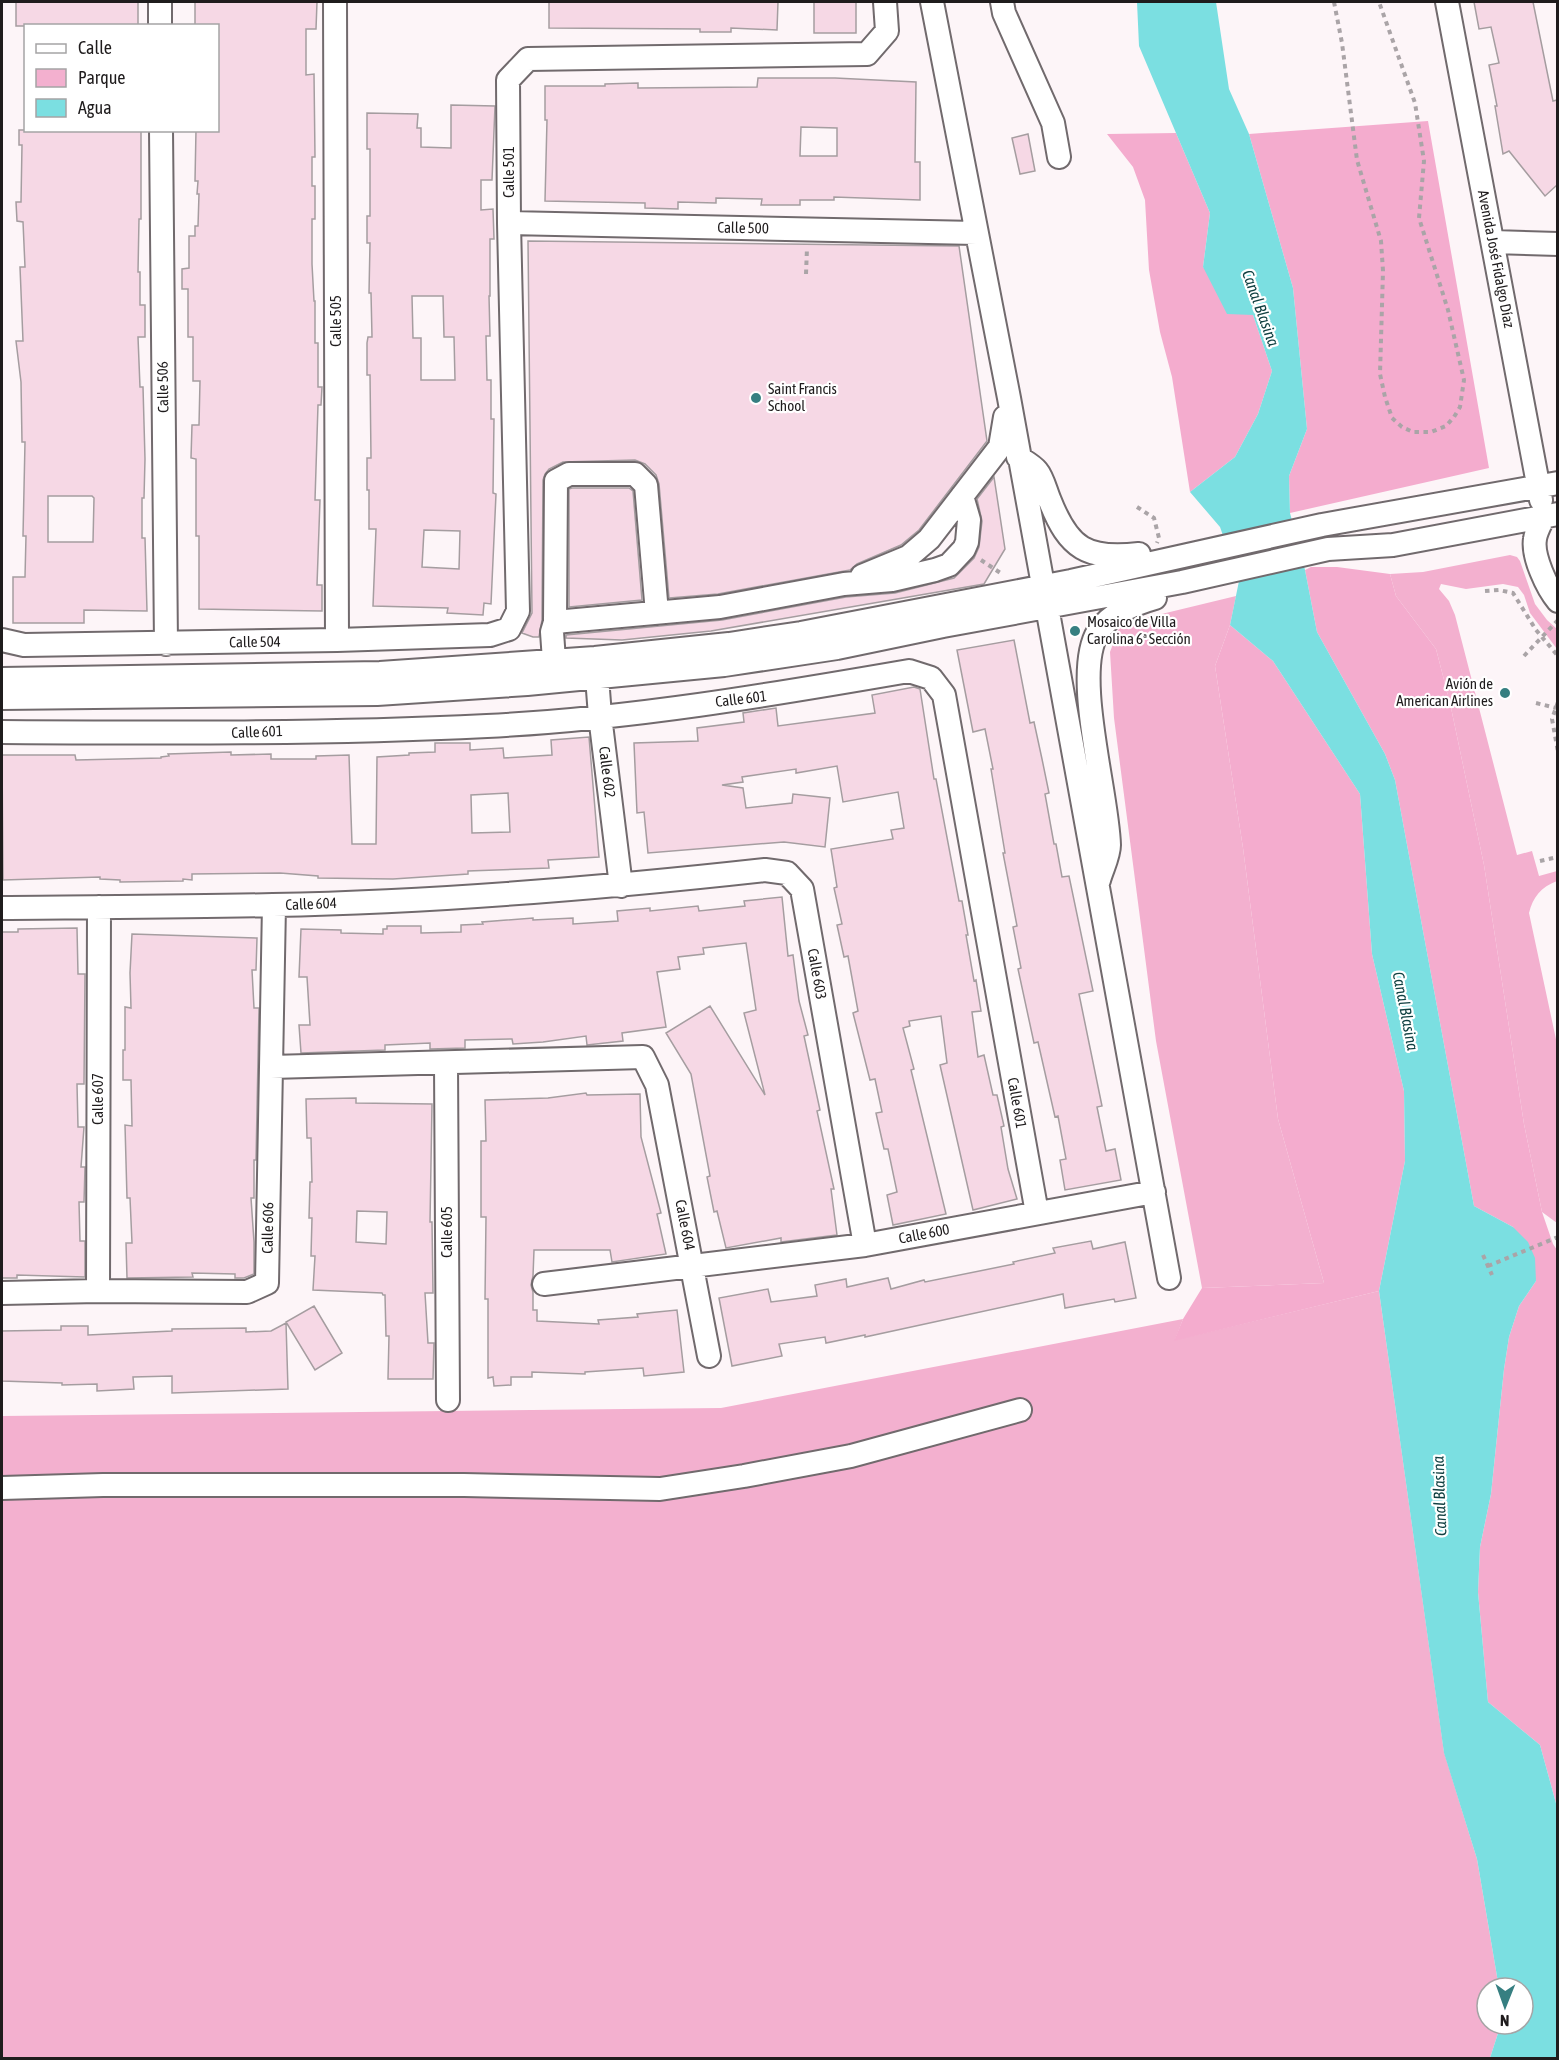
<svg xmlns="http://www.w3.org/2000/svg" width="1559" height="2060" viewBox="0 0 1559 2060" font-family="'Asap Condensed',sans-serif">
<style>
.green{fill:#f3b0cf}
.forest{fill:#f4acce}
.water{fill:#7bdfe1}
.building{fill:#f6d8e5;stroke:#a59da0;stroke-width:1.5;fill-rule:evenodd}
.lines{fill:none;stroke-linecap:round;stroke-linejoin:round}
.minor-casing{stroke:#716a6d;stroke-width:26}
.path{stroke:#aaa4a7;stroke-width:4;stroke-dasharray:4.5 4.5;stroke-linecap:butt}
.minor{stroke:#fff;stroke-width:22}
.poi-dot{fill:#367f81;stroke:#fff;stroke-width:2}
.labels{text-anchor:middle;stroke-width:4.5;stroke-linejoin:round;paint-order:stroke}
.street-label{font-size:15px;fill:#1f1c1d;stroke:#fff}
.poi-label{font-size:15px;fill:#1f1c1d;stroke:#fff;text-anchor:start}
.water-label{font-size:16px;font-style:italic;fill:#114142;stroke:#fff}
</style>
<rect width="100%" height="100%" fill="#fdf5f8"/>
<path class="green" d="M 1510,555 L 1517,557 L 1520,561 L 1535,604 L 1547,620 L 1557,629 L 1557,649 L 1530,613 L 1524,595 L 1518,587 L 1503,584 L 1466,589 L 1441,584 L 1439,589 L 1449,601 L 1455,615 L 1517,855 L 1532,851 L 1539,876 L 1557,871 L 1557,881 C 1541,887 1533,897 1529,913 L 1557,1044 L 1557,1223 L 1542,1212 L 1524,1124 L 1484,865 L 1450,703 L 1436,649 L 1396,596 L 1390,574 L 1423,572 Z
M 1236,596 L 1230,625 L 1215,666 L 1243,848 L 1278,1119 L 1324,1283 L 1202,1288 L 1156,1041 L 1114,718 L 1110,652 L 1119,628 L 1141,619 Z
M 1379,1291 L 1444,1752 L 1477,1859 L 1499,1988 L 1487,1988 L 1487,2024 L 1501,2024 L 1490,2058 L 2,2058 L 2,1416 L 721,1408 L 1183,1319 L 1175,1340 Z"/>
<path class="forest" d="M 1428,121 L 1489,468 L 1290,513 L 1289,476 L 1307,429 L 1293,288 L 1249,134 Z
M 1176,133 L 1210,213 L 1203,267 L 1253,315 L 1272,371 L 1258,414 L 1235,457 L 1190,492 L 1172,377 L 1160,332 L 1149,270 L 1145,200 L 1133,167 L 1107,134 Z
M 1311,567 L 1337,567 L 1390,574 L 1396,596 L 1436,649 L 1450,703 L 1484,865 L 1524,1124 L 1542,1212 L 1553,1244 L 1557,1250 L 1557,1807 L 1540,1745 L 1488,1702 L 1478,1592 L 1480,1547 L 1491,1494 L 1504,1369 L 1509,1337 L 1519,1306 L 1536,1281 L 1513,1227 L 1474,1206 L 1395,780 L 1385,754 L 1317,632 L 1305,570 Z
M 1230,625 L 1273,661 L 1360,794 L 1372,954 L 1404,1091 L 1405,1161 L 1379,1291 L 1174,1341 L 1183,1319 L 1202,1288 L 1324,1283 L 1278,1119 L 1243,848 L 1215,666 Z"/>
<path class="water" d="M 1137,2 L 1216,2 L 1229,89 L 1249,134 L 1293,288 L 1307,429 L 1289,476 L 1290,513 L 1305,570 L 1317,632 L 1385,754 L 1395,780 L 1474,1206 L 1513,1227 L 1528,1242 L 1535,1258 L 1536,1281 L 1519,1306 L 1509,1337 L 1504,1369 L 1491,1494 L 1480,1547 L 1478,1592 L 1488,1702 L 1540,1745 L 1557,1807 L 1557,2058 L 1490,2058 L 1501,2024 L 1523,2024 L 1523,1988 L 1499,1988 L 1477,1859 L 1444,1753 L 1379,1291 L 1405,1161 L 1404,1091 L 1372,954 L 1360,794 L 1273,661 L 1230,625 L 1239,581 L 1220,527 L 1190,492 L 1235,457 L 1258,414 L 1272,371 L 1253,315 L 1227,314 L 1203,267 L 1210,213 L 1139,46 Z"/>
<path class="building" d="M 16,2 L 138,2 L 138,26 L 16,26 Z
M 195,2 L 317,2 L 316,29 L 306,29 L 306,75 L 314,74 L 315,157 L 312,157 L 312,186 L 315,186 L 315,219 L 312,219 L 312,264 L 314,301 L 315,301 L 315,343 L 318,343 L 318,387 L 322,387 L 321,405 L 318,405 L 315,500 L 320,500 L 317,585 L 322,585 L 322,611 L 199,609 L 199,536 L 196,536 L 196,459 L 191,458 L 192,425 L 199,425 L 200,381 L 193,381 L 193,337 L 188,337 L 188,289 L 182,289 L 182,269 L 189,268 L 189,236 L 195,236 L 195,226 L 198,226 L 199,194 L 197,194 L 198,181 L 195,181 L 196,130 L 218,130 L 218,26 L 195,26 Z
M 549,2 L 778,2 L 777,30 L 731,28 L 731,32 L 700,32 L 700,29 L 549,28 Z
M 814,2 L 856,2 L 856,33 L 814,33 Z
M 1474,2 L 1533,2 L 1553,101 L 1557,100 L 1557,185 L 1545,196 L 1509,151 L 1503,154 L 1495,106 L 1497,106 L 1489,65 L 1499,63 L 1491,27 L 1479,29 Z
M 758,78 L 835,78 L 916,82 L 915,162 L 920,162 L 920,200 L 834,197 L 834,200 L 800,200 L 800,205 L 761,205 L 762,199 L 716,198 L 716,203 L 678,202 L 678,209 L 645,208 L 645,203 L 545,201 L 547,120 L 545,120 L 545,86 L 605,86 L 605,84 L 638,83 L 638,88 L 757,87 ZM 801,127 L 837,128 L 837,156 L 800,156 Z
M 451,105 L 495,106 L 492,180 L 481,180 L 481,210 L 493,209 L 494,239 L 490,239 L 490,296 L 489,296 L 490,336 L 486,336 L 487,380 L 491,380 L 491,419 L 494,419 L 493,493 L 496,494 L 491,604 L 484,603 L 483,615 L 447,613 L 448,608 L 373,606 L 376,529 L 369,529 L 369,490 L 367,490 L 367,458 L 371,458 L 370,375 L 367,375 L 367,343 L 368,337 L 372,337 L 371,293 L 369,293 L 370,243 L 367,243 L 367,216 L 370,216 L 370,149 L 367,149 L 367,113 L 418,114 L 417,128 L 421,128 L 421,147 L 451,148 ZM 412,296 L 443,296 L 444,337 L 454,337 L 455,380 L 421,380 L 421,338 L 413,338 ZM 424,530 L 460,531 L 459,569 L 422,567 Z
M 19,130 L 141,130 L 141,219 L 139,219 L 138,272 L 140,272 L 140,305 L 145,305 L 145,337 L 138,337 L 140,387 L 143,387 L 145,459 L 144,498 L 142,498 L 142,538 L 145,538 L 147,611 L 84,610 L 84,623 L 13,623 L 13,577 L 25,577 L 26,536 L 23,536 L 25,442 L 22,442 L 21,382 L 16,341 L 23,341 L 20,267 L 25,267 L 23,222 L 17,221 L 16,202 L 21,202 L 22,145 L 19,145 ZM 48,496 L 92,496 L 94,498 L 93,542 L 48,542 Z
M 1028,134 L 1035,171 L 1020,174 L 1012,138 Z
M 528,241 L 959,246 L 987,441 L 919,530 L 901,545 L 857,564 L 850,570 L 718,594 L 669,598 L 659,484 L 656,475 L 645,464 L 635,460 L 563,462 L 549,469 L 545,474 L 543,480 L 542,620 L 539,637 L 533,637 L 522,633 L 532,613 Z
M 994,477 L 1005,549 L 984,584 L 711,631 L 622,640 L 566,638 L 566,635 L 722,620 L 846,597 L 895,593 L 954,578 L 974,558 L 979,547 L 982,521 L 977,499 Z
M 572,488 L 629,488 L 633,491 L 642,600 L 569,607 L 569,489 Z
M 1014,640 L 1030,723 L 1034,722 L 1042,759 L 1049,793 L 1045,794 L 1054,844 L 1056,844 L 1062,877 L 1069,876 L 1093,991 L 1079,994 L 1102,1106 L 1097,1107 L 1106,1151 L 1115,1149 L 1121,1180 L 1065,1190 L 1060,1160 L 1066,1159 L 1058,1116 L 1055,1117 L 1038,1042 L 1034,1043 L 1018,969 L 1021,968 L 1013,927 L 1017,926 L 1003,853 L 1005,853 L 991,769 L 993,769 L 985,729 L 973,732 L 957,650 Z
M 914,687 L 920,689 L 934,779 L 936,779 L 959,901 L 962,901 L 968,935 L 966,935 L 974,981 L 976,980 L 981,1011 L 972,1012 L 978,1057 L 984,1055 L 993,1095 L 997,1095 L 1004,1126 L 1001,1127 L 1008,1169 L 1017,1199 L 973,1210 L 940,1065 L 947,1063 L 941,1016 L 909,1021 L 910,1026 L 903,1028 L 914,1069 L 911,1070 L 946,1214 L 893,1225 L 887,1195 L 897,1192 L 888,1149 L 884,1149 L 876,1113 L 882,1112 L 875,1079 L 870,1080 L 853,1013 L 858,1011 L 848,956 L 844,957 L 837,925 L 842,924 L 834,888 L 837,887 L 831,849 L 893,839 L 891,830 L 904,828 L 898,792 L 843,802 L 837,766 L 796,773 L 796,769 L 742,777 L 743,782 L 722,785 L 743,788 L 746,808 L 792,803 L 793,794 L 830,798 L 825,847 L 784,842 L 648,853 L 644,812 L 637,813 L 634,743 L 698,741 L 697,728 L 744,722 L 743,713 L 776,708 L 778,726 L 875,713 L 872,695 Z
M 589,737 L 599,857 L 548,860 L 549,868 L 468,871 L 468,874 L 393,879 L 318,878 L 318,876 L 280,873 L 192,874 L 192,880 L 183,879 L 183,881 L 120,882 L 120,880 L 100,879 L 100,877 L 3,880 L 2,755 L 75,755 L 76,760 L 161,758 L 161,757 L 169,756 L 168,754 L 231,752 L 231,755 L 271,754 L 271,759 L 316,759 L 316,756 L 349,755 L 352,844 L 376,844 L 377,757 L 409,755 L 409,753 L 435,752 L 435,743 L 470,743 L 470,750 L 503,748 L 504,758 L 552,755 L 551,740 ZM 508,793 L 510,832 L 472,833 L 471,795 Z
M 782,897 L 788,956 L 793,955 L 799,1001 L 808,1035 L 804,1036 L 820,1110 L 817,1111 L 834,1189 L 831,1189 L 837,1235 L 781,1242 L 781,1238 L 726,1248 L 717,1211 L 714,1212 L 707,1177 L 710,1176 L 691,1074 L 666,1033 L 710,1006 L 765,1095 L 744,1013 L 756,1010 L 746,943 L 703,948 L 704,954 L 678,957 L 680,969 L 657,972 L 666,1027 L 622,1033 L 623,1041 L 587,1045 L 586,1036 L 543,1042 L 513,1044 L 512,1039 L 465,1040 L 465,1048 L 430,1049 L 430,1043 L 385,1045 L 385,1050 L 301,1053 L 299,1025 L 310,1025 L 307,977 L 299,977 L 301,929 L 341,930 L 341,933 L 383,934 L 383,929 L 387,929 L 387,926 L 421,926 L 421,933 L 461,932 L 461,925 L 483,924 L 482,922 L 533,918 L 533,920 L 573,918 L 573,924 L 618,921 L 617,911 L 650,908 L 650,911 L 698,906 L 699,911 L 745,906 L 744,901 Z
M 77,928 L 78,974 L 85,974 L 84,1084 L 77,1084 L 78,1127 L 84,1127 L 81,1167 L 85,1167 L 84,1202 L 79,1202 L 80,1241 L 85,1241 L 85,1277 L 17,1275 L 17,1278 L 2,1278 L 2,932 L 18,932 L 18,929 Z
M 132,934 L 257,938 L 256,970 L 252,970 L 254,1008 L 259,1008 L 256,1160 L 254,1160 L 254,1198 L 251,1198 L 254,1242 L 254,1274 L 244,1278 L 235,1278 L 235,1274 L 192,1273 L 193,1277 L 127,1278 L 126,1243 L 132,1243 L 130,1198 L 127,1198 L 125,1125 L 132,1126 L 131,1080 L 123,1080 L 123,1050 L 125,1050 L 125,1007 L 131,1008 L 130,973 Z
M 586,1093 L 587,1095 L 640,1094 L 641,1137 L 661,1213 L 657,1214 L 666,1254 L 612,1262 L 610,1250 L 534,1250 L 533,1276 L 531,1285 L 533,1292 L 533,1310 L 537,1310 L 537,1321 L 599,1324 L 598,1320 L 638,1317 L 637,1314 L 677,1310 L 684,1372 L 644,1376 L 643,1368 L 585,1372 L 585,1374 L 532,1372 L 532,1377 L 511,1377 L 511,1385 L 494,1386 L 493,1377 L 488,1378 L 488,1299 L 485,1299 L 486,1217 L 481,1217 L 481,1141 L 486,1141 L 485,1100 L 548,1098 Z
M 356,1098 L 356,1103 L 432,1104 L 430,1222 L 432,1222 L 433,1293 L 425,1293 L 428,1343 L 434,1343 L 433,1379 L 388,1379 L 389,1336 L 386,1336 L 385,1295 L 383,1295 L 382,1293 L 313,1290 L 315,1256 L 311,1256 L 312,1218 L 309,1218 L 310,1182 L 312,1182 L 311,1138 L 307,1138 L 306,1099 ZM 357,1211 L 387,1212 L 386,1244 L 356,1242 Z
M 1091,1241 L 1093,1249 L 1125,1242 L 1136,1298 L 1115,1302 L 1114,1299 L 1065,1308 L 1063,1294 L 865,1337 L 865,1335 L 826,1343 L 825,1337 L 779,1344 L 782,1356 L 732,1366 L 719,1298 L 768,1289 L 771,1302 L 817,1296 L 815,1285 L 846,1279 L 847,1287 L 888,1278 L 891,1289 L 924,1280 L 925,1282 L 1014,1264 L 1013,1262 L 1055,1253 L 1053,1248 Z
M 314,1306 L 342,1353 L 315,1370 L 286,1322 Z
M 286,1323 L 288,1389 L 172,1393 L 172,1376 L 133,1377 L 134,1389 L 97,1391 L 97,1384 L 62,1385 L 62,1383 L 2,1381 L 2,1331 L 61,1330 L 61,1326 L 88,1326 L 88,1335 L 172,1331 L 172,1329 L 246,1328 L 246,1332 L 271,1331 Z"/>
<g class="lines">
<g class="minor-casing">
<path id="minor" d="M 160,2 L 160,26
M 335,2 L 337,640
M 932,2 L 1009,398 L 1169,1278
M 1002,2 L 1004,13 L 1053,123 L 1059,157
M 1447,2 L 1541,500
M 161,130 L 166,644
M 509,223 L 976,233
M 1493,242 L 1558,244
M 1018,457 C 1024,461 1032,465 1037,471 C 1043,478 1046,492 1050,501 C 1069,549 1087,560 1139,554
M 1544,516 C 1541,523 1536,531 1535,539 C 1532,556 1547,588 1558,601
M 862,576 L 908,557 L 929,539 L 1000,447 L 1005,417
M 555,622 L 556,481 L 569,474 L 635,474 L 646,485 L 657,613
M 2,640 L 24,645 L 337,640 L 490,635 L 509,629 L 518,611 L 509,223 L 508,80 L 528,59 L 867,54 L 887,31 L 885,2
M 596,664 L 600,716 L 621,886
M 555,675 L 552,632 L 555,622 L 720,607 L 844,584 L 892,580 L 935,570 L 949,565 L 964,549 L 967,542 L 969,520 L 962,496
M 2,679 L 380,673 L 595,658 L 729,644 L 801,633 L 1071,581 L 1322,525 L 1558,483
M 2,698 L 377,694 L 527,684 L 724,665 L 837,648 L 943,626 L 1182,582 L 1328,549 L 1393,545 L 1558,514
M 2,732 C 163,733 325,734 487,726 C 629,719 770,695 909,671 L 931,678 L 944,695 L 1037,1213
M 1099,880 C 1102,869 1109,856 1109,845 C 1108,794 1072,673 1098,632 C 1110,613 1134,604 1155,598
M 2,908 C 92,907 183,907 273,905 C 438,902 602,888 765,870 L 787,873 L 802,889 L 865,1245
M 446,1064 L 448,1400
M 271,1067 L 643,1057 L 657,1085 L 709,1356
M 544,1284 L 865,1245 L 1154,1192
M 98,1291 L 99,907
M 2,1293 L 98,1291 L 247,1292 L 267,1283 L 274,905
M 2,1488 L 103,1485 L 464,1485 L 660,1489 L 744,1476 L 851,1456 L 1020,1410"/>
</g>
<path class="path" d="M 1334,2 L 1342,43 L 1357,160 L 1381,241 L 1383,271 L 1380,374 L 1385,397 L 1392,418 L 1402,427 L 1413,432 L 1431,432 L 1446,426 L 1454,417 L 1460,407 L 1464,380 L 1448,310 L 1419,218 L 1424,161 L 1415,103 L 1379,2
M 806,274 L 807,248
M 1137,507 L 1154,518 L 1159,538 L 1157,543
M 981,560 L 1002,574
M 1485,591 L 1499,590 L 1513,593 L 1536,630 L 1558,656
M 1524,656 L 1558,620
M 1558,702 L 1552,719 L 1558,752
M 1536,703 L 1556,708
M 1540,861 L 1558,857
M 1483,1255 L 1492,1275
M 1488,1266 L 1558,1237"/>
<use href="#minor" class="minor"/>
</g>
<g class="poi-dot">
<circle cx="756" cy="398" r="6"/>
<circle cx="1075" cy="631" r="6"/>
<circle cx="1505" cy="693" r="6"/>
</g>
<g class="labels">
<g class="street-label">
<text transform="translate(509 172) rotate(-90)" y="5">Calle 501</text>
<text transform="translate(743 228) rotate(1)" y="5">Calle 500</text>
<text transform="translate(1496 259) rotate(79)" y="5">Avenida José Fidalgo Díaz</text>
<text transform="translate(336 321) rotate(-90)" y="5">Calle 505</text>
<text transform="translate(163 387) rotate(-91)" y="5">Calle 506</text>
<text transform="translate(255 642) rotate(-1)" y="5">Calle 504</text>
<text transform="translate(741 699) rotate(-7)" y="5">Calle 601</text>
<text transform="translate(257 732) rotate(-2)" y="5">Calle 601</text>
<text transform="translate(607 772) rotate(83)" y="5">Calle 602</text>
<text transform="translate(311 904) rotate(-2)" y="5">Calle 604</text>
<text transform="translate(817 974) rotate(80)" y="5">Calle 603</text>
<text transform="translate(98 1099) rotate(-90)" y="5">Calle 607</text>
<text transform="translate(1017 1103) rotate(80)" y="5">Calle 601</text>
<text transform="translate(685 1225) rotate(79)" y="5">Calle 604</text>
<text transform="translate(268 1228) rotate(-89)" y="5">Calle 606</text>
<text transform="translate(447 1232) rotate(-90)" y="5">Calle 605</text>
<text transform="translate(924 1234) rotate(-11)" y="5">Calle 600</text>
</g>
<g class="poi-label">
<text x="768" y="394">Saint Francis<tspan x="768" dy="17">School</tspan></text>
<text x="1087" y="627">Mosaico de Villa<tspan x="1087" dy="17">Carolina 6ª Sección</tspan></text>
<text x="1493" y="689" text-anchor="end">Avión de<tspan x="1493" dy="17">American Airlines</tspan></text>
</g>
<g class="water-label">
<text transform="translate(1261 308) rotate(70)" y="6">Canal Blasina</text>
<text transform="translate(1406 1011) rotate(79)" y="6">Canal Blasina</text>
<text transform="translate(1439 1496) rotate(-92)" y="6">Canal Blasina</text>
</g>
</g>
<rect width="1559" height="2060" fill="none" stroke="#1f1c1d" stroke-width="6"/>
<rect x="24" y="24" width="195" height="108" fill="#ffffff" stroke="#a5a4a5" stroke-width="1.5"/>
<rect x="36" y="44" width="30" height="9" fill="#ffffff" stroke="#a5a4a5" stroke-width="1.5"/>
<text x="78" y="54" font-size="18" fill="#1f1c1d">Calle</text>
<rect x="36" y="69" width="30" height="18" fill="#f3b0cf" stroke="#a5a4a5" stroke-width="1.5"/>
<text x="78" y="84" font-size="18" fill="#1f1c1d">Parque</text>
<rect x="36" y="99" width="30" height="18" fill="#7bdfe1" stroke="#a5a4a5" stroke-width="1.5"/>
<text x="78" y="114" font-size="18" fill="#1f1c1d">Agua</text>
<g transform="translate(1505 2006) rotate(181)"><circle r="28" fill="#ffffff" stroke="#a5a4a5" stroke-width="1.5"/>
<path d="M0-4.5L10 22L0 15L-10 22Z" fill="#367f81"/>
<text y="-9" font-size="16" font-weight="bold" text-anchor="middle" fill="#1f1c1d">N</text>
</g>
</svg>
